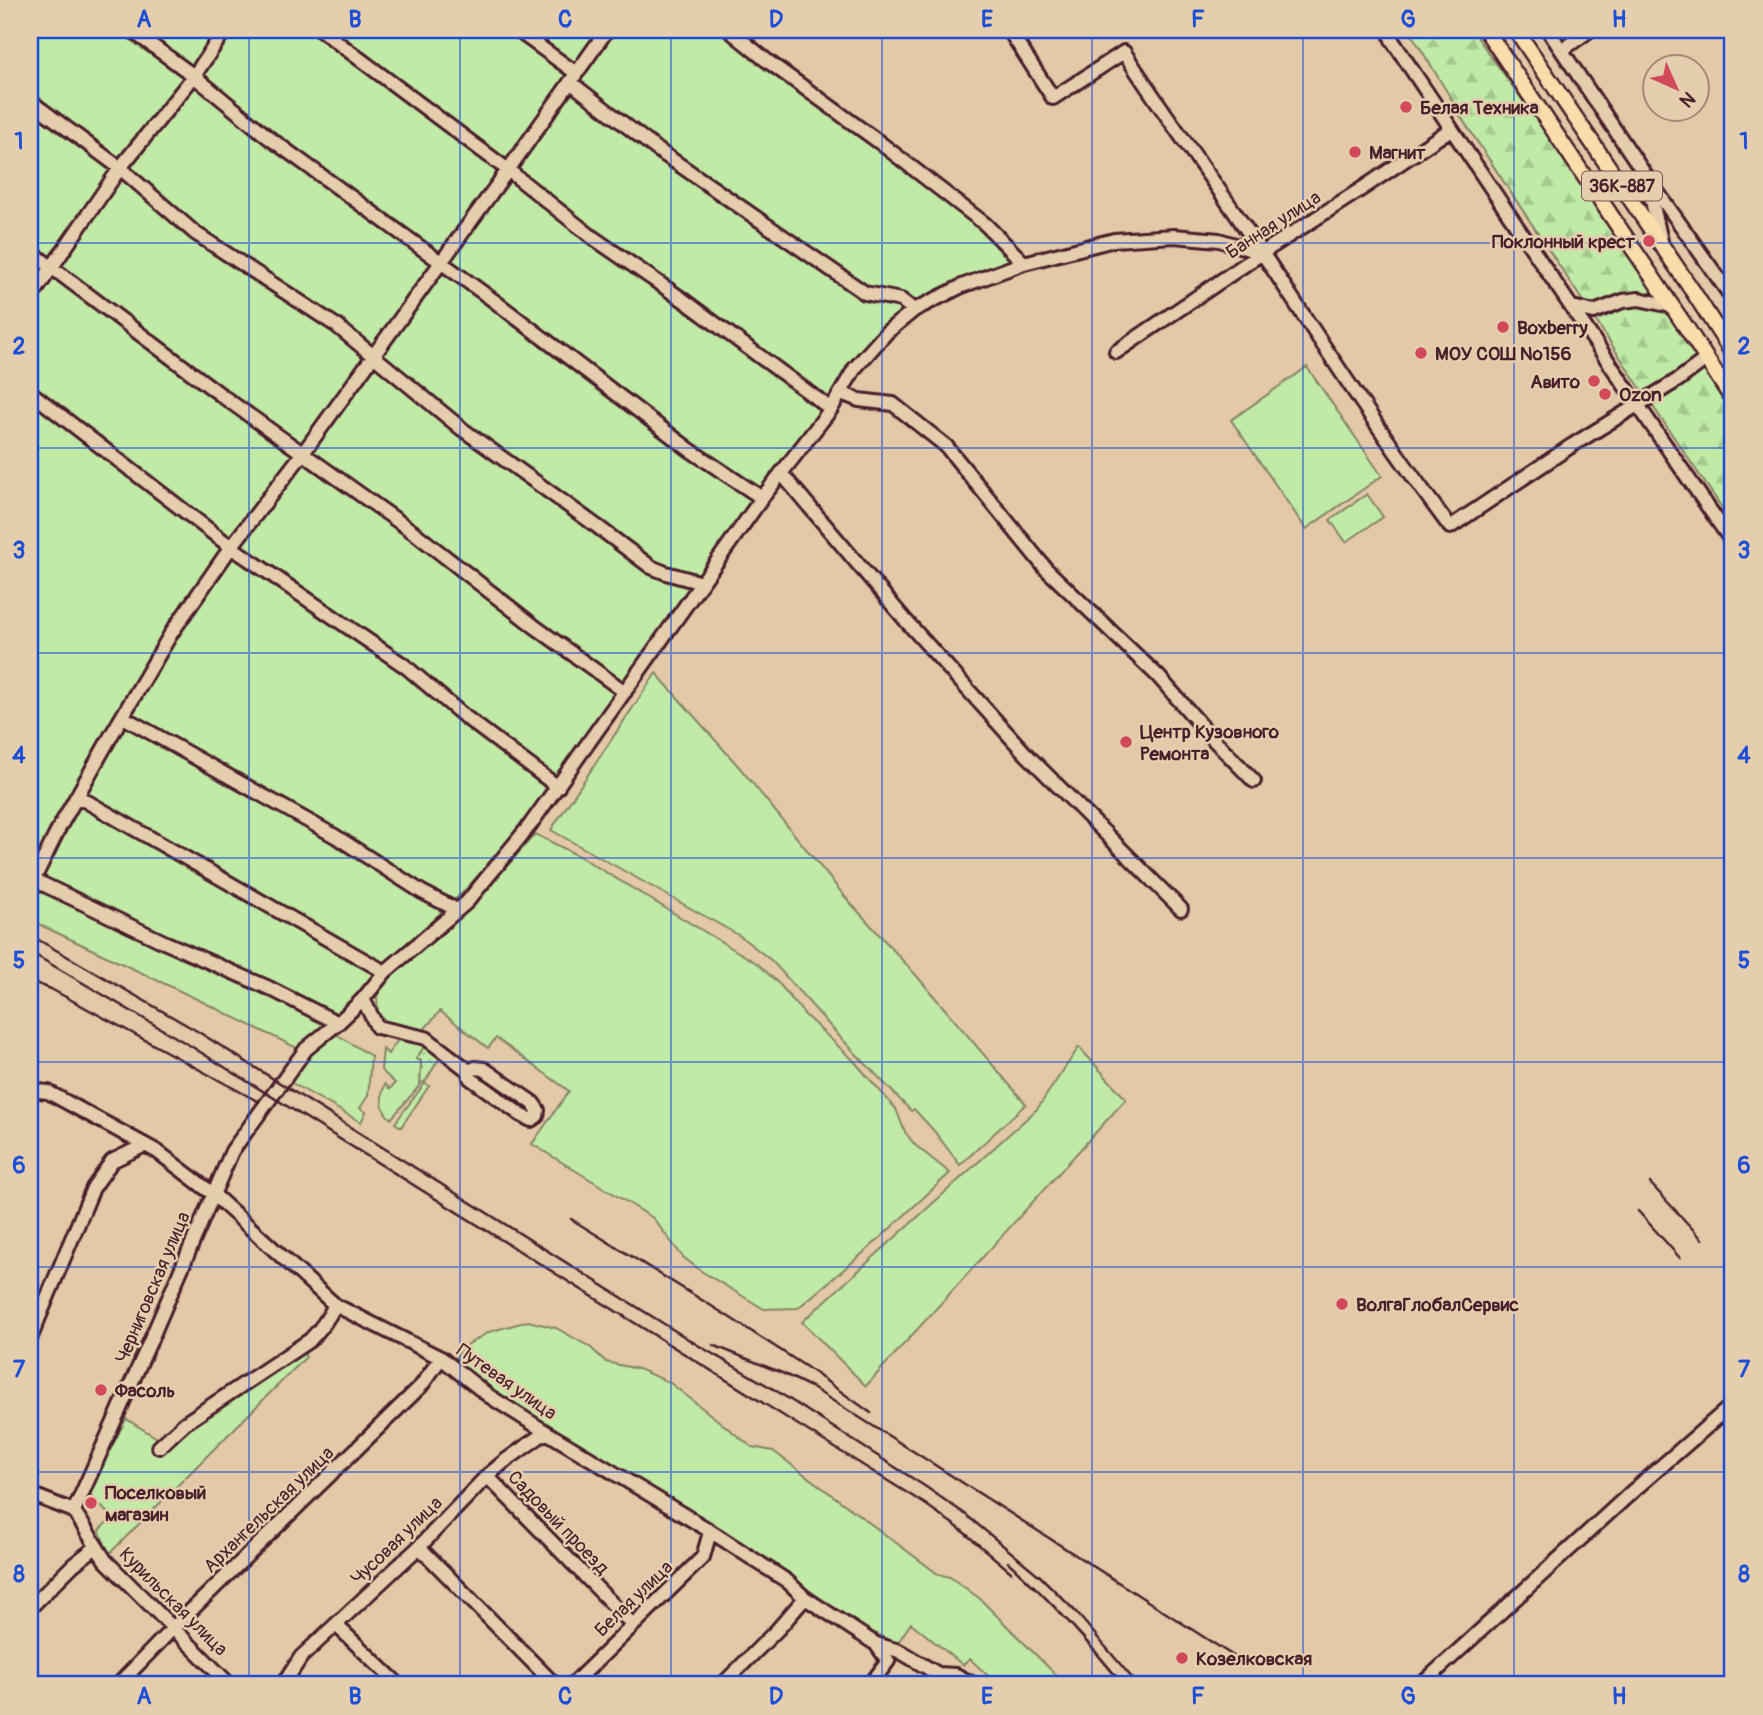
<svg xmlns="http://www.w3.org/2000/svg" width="1763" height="1715" viewBox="0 0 1763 1715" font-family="Pangolin,sans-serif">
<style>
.grass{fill:url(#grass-dots);stroke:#858468;stroke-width:2}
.forest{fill:url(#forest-firs);stroke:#858468;stroke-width:2}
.garden{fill:#c0eaa6;stroke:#858468;stroke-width:2}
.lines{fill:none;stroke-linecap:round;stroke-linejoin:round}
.minor-casing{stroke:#4a1f2b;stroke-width:18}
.major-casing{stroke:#4a1f2b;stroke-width:19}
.minor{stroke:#e4cead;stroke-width:12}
.major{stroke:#faddab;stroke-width:14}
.rail{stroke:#4a1f2b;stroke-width:2.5}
.grid{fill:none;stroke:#1d4ed8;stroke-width:2;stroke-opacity:0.55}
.poi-dot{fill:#d1495b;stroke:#e4cead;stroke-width:2.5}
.labels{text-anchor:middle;stroke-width:5;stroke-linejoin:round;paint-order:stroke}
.shield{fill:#e4cead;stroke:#785452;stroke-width:2}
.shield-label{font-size:18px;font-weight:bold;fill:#4a1f2b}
.poi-label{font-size:19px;font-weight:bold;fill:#4a1f2b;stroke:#e4cead;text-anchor:start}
.street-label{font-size:19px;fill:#4a1f2b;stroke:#e4cead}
.neatline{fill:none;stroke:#1d4ed8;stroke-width:2.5}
.grid-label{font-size:23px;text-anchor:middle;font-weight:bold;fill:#1d4ed8}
</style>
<defs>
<pattern id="grass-dots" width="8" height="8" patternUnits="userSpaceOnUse" patternTransform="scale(1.75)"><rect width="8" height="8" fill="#c0eaa6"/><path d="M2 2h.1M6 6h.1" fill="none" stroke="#a6c88f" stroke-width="1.8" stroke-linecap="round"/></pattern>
<pattern id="forest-firs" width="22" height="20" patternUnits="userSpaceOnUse" patternTransform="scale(1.75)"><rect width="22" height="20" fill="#c0eaa6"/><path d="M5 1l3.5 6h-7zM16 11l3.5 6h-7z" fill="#a6c88f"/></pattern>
</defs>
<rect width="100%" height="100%" fill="#e3c9a8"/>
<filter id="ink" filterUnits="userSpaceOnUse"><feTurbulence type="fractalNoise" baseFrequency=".0143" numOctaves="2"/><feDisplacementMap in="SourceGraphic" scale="14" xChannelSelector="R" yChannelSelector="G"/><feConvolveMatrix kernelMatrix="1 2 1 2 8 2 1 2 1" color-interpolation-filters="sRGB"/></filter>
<g filter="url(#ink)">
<path class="grass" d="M 425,1045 L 440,1057 L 425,1082 L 420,1083 L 421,1061 L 416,1059 Z"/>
<path class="forest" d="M 1409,30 L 1472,30 L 1671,306 L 1733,402 L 1733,524 L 1639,386 L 1455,108 L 1454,103 Z"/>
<path class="garden" d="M 30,30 L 725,30 L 972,222 L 1014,265 L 910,306 L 777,468 L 697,576 L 554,781 L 494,858 L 464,891 L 374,975 L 358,994 L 296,1049 L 295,1047 L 203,1002 L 30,920 Z
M 1307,367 L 1382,476 L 1306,529 L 1231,420 Z
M 1367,494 L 1383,517 L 1346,542 L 1330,520 Z
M 656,673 L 740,768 L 846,898 L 915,974 L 1026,1104 L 960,1165 L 934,1131 L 914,1109 L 911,1111 L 840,1037 L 772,961 L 740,936 L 551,830 Z
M 535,834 L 577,855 L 758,964 L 781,986 L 805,1015 L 853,1060 L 896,1109 L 905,1132 L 915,1145 L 950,1173 L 868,1249 L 798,1308 L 764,1309 L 701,1271 L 683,1257 L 653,1218 L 532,1144 L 569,1091 L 496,1038 L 488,1048 L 440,1011 L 421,1033 L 389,1023 L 378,1014 L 377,996 L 386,981 L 476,902 Z
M 336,1034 L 371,1056 L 368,1096 L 360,1108 L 366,1112 L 361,1122 L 290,1082 C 303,1061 315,1048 336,1034 Z
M 401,1036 L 425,1045 L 416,1059 L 421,1061 L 420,1085 L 391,1119 C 380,1110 380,1096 385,1084 L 390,1089 L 395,1083 L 381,1070 L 383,1049 L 388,1054 Z
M 1079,1047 L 1126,1099 L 866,1386 L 802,1322 L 1037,1109 Z
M 425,1083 L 429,1086 L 401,1127 L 395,1123 Z
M 528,1321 L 556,1328 L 590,1347 L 606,1362 L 638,1369 L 669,1382 L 752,1447 L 773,1451 L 938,1574 L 950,1577 L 979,1598 L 1057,1676 L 1047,1685 L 998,1685 L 970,1659 L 963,1665 L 911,1623 L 897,1644 L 860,1626 L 789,1576 L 516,1406 L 451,1363 L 467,1345 L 489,1332 Z
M 303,1352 L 306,1357 L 109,1554 L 99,1530 L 112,1518 L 88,1492 L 126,1419 L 159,1439 L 219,1406 Z"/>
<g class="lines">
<g class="minor-casing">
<path id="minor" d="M 131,30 L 194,76 L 268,137 L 493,300 L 690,450 L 762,498
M 321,30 L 508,170 L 592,237 L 682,299 L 831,409
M 517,30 L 576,73
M 729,30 L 766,60 L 879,142 L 985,224 L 1024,263
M 1009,30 L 1053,98 L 1124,52 C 1168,121 1218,186 1263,254 C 1324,346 1384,439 1450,527 L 1571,446 L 1678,380 L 1706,359
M 1389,30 L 1392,40 C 1505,209 1617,377 1733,543
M 1548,30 L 1646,176 L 1733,299
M 1562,50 L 1590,30
M 570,82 L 655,148 L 865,293 L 901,300 L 914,310
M 30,101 L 120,168 L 195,233 L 337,326 L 462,429 L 598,527 L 651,567 L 666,573 L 702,583
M 1648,183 L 1661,241
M 30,251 L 225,398 L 416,534 L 534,626 L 625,692
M 30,299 L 120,168 L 194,76 L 225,30
M 1572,307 L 1594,312 L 1623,301 L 1639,299 L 1671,306
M 1116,352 L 1262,253 L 1363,188 L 1451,129
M 30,392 L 231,547 L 405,666 L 464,716 L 558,787
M 841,393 L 859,400 L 893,404 L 946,446 L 1046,569 L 1158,676 L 1213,739 L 1254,781
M 781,473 L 907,622 L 1025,753 L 1181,909
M 123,717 L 335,836 L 422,892 L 457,910
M 77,796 L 385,972
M 30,878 L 164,942 L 269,988 L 338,1023
M 34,879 L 59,828 L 112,734 L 172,632 L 231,547 L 303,453 L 508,170 L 607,30
M 363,999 L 377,1027 L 426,1038 L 469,1071 L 470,1078 L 521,1115 L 531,1120 L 537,1116 L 538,1110 L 533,1103 L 484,1069 L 475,1068 L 469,1071
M 30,1090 L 48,1092 L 158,1152 L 213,1194 L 335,1305 L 441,1358 L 489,1396 L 546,1432 L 707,1529 L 787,1581 L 805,1598 L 876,1644 L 899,1651 L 938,1674 L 956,1675 L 975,1685
M 30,1339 L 93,1188 L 112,1161 L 145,1145
M 159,1447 L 185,1423 L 310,1340 C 321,1329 328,1319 335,1305
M 487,1476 L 633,1625
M 30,1494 L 74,1511 L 105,1560 L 230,1685
M 74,1511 L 149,1344 L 232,1151 L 306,1049 L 338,1023 L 363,999 L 385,972 L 467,902 L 530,825 L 762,498 L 831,409 L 855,368 L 887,332 L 914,310 L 962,286 L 1024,263 L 1114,240 L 1174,236 L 1219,240 L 1262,253
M 419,1547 L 555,1685
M 30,1608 L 73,1565 L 96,1547
M 336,1625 L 399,1685
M 118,1685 L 173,1628 L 421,1386 L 441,1358
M 283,1685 L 301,1657 L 419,1547 L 487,1476 L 505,1461 L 546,1432
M 572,1685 L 703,1557 L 710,1532
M 722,1685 L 778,1629 L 805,1598
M 870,1685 L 888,1661 L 876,1644
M 1421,1685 L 1634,1490 L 1733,1404"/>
</g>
<g class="major-casing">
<path id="major" d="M 1486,30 L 1688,330 L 1733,400
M 1516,30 L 1694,293 L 1733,354"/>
</g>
<use href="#minor" class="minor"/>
<use href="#major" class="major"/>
<path class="rail" d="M 30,935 L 197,1031 L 696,1344 L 775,1390 L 926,1487 L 965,1514 L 1040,1576 L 1076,1612 L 1138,1685
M 30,952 L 189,1045 L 925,1504 L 960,1529 L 1011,1572
M 30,981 L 51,989 L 259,1102
M 1650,1183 L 1702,1239
M 1638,1211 L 1680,1258
M 571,1219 L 726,1315 L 805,1366 L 871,1413
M 713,1345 L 782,1373 L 811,1387 L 927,1460 L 1235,1657
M 1008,1562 C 1050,1600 1088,1641 1123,1685"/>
</g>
</g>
<path class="grid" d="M 249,30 L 249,1685M 460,30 L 460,1685M 671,30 L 671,1685M 882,30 L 882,1685M 1092,30 L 1092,1685M 1303,30 L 1303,1685M 1514,30 L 1514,1685M 30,243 L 1733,243M 30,448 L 1733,448M 30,653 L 1733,653M 30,858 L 1733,858M 30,1062 L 1733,1062M 30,1267 L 1733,1267M 30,1472 L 1733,1472"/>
<g class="poi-dot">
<circle cx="1406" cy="107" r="7"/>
<circle cx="1355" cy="152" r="7"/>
<circle cx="1649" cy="241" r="7"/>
<circle cx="1503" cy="327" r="7"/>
<circle cx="1421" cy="353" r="7"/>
<circle cx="1594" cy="381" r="7"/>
<circle cx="1605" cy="394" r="7"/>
<circle cx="1126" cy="742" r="7"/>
<circle cx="1342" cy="1304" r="7"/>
<circle cx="101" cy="1390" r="7"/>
<circle cx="91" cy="1503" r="7"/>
<circle cx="1182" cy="1658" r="7"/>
</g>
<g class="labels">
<rect class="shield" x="1582" y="171.5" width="80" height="29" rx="5"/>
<g class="shield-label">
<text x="1622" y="192">36К-887</text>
</g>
<g class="poi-label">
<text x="1420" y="114">Белая Техника</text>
<text x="1369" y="159">Магнит</text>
<text x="1635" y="248" text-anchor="end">Поклонный крест</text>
<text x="1517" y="334">Boxberry</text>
<text x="1435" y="360">МОУ СОШ №156</text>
<text x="1580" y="388" text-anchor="end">Авито</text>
<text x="1619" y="401">Ozon</text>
<text x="1140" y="738">Центр Кузовного<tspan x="1140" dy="22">Ремонта</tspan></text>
<text x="1356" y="1311">ВолгаГлобалСервис</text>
<text x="115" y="1397">Фасоль</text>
<text x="105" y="1499">Поселковый<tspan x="105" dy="22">магазин</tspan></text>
<text x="1196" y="1665">Козелковская</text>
</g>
<g class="street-label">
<text transform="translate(1273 224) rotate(-33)" y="7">Банная улица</text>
<text transform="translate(152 1287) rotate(-67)" y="7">Черниговская улица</text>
<text transform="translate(507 1381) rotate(35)" y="7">Путевая улица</text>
<text transform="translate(268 1509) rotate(-44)" y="7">Архангельская улица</text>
<text transform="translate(559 1522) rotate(46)" y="7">Садовый проезд</text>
<text transform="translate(396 1540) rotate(-44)" y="7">Чусовая улица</text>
<text transform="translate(633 1598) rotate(-44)" y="7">Белая улица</text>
<text transform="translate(174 1601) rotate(45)" y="7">Курильская улица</text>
</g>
</g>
<rect width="1763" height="1715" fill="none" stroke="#e4cead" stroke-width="77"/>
<g transform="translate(1676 88) rotate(135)"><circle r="33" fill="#e4cead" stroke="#a68879" stroke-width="2"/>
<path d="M0-5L12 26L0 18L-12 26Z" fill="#d1495b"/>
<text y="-10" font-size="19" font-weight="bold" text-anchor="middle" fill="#4a1f2b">N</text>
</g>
<rect x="38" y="38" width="1686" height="1638" class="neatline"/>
<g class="grid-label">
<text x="144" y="27">A</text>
<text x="355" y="27">B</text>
<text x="565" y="27">C</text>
<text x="776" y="27">D</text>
<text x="987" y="27">E</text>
<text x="1198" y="27">F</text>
<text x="1408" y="27">G</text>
<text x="1619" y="27">H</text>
<text x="19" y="149">1</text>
<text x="1744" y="149">1</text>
<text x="19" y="354">2</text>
<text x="1744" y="354">2</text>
<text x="19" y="558">3</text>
<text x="1744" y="558">3</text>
<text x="19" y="763">4</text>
<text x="1744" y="763">4</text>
<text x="19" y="968">5</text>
<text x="1744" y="968">5</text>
<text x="19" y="1173">6</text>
<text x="1744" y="1173">6</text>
<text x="19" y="1377">7</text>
<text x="1744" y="1377">7</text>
<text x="19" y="1582">8</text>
<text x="1744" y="1582">8</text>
<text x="144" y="1704">A</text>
<text x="355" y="1704">B</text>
<text x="565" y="1704">C</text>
<text x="776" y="1704">D</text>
<text x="987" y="1704">E</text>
<text x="1198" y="1704">F</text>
<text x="1408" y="1704">G</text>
<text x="1619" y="1704">H</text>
</g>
</svg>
